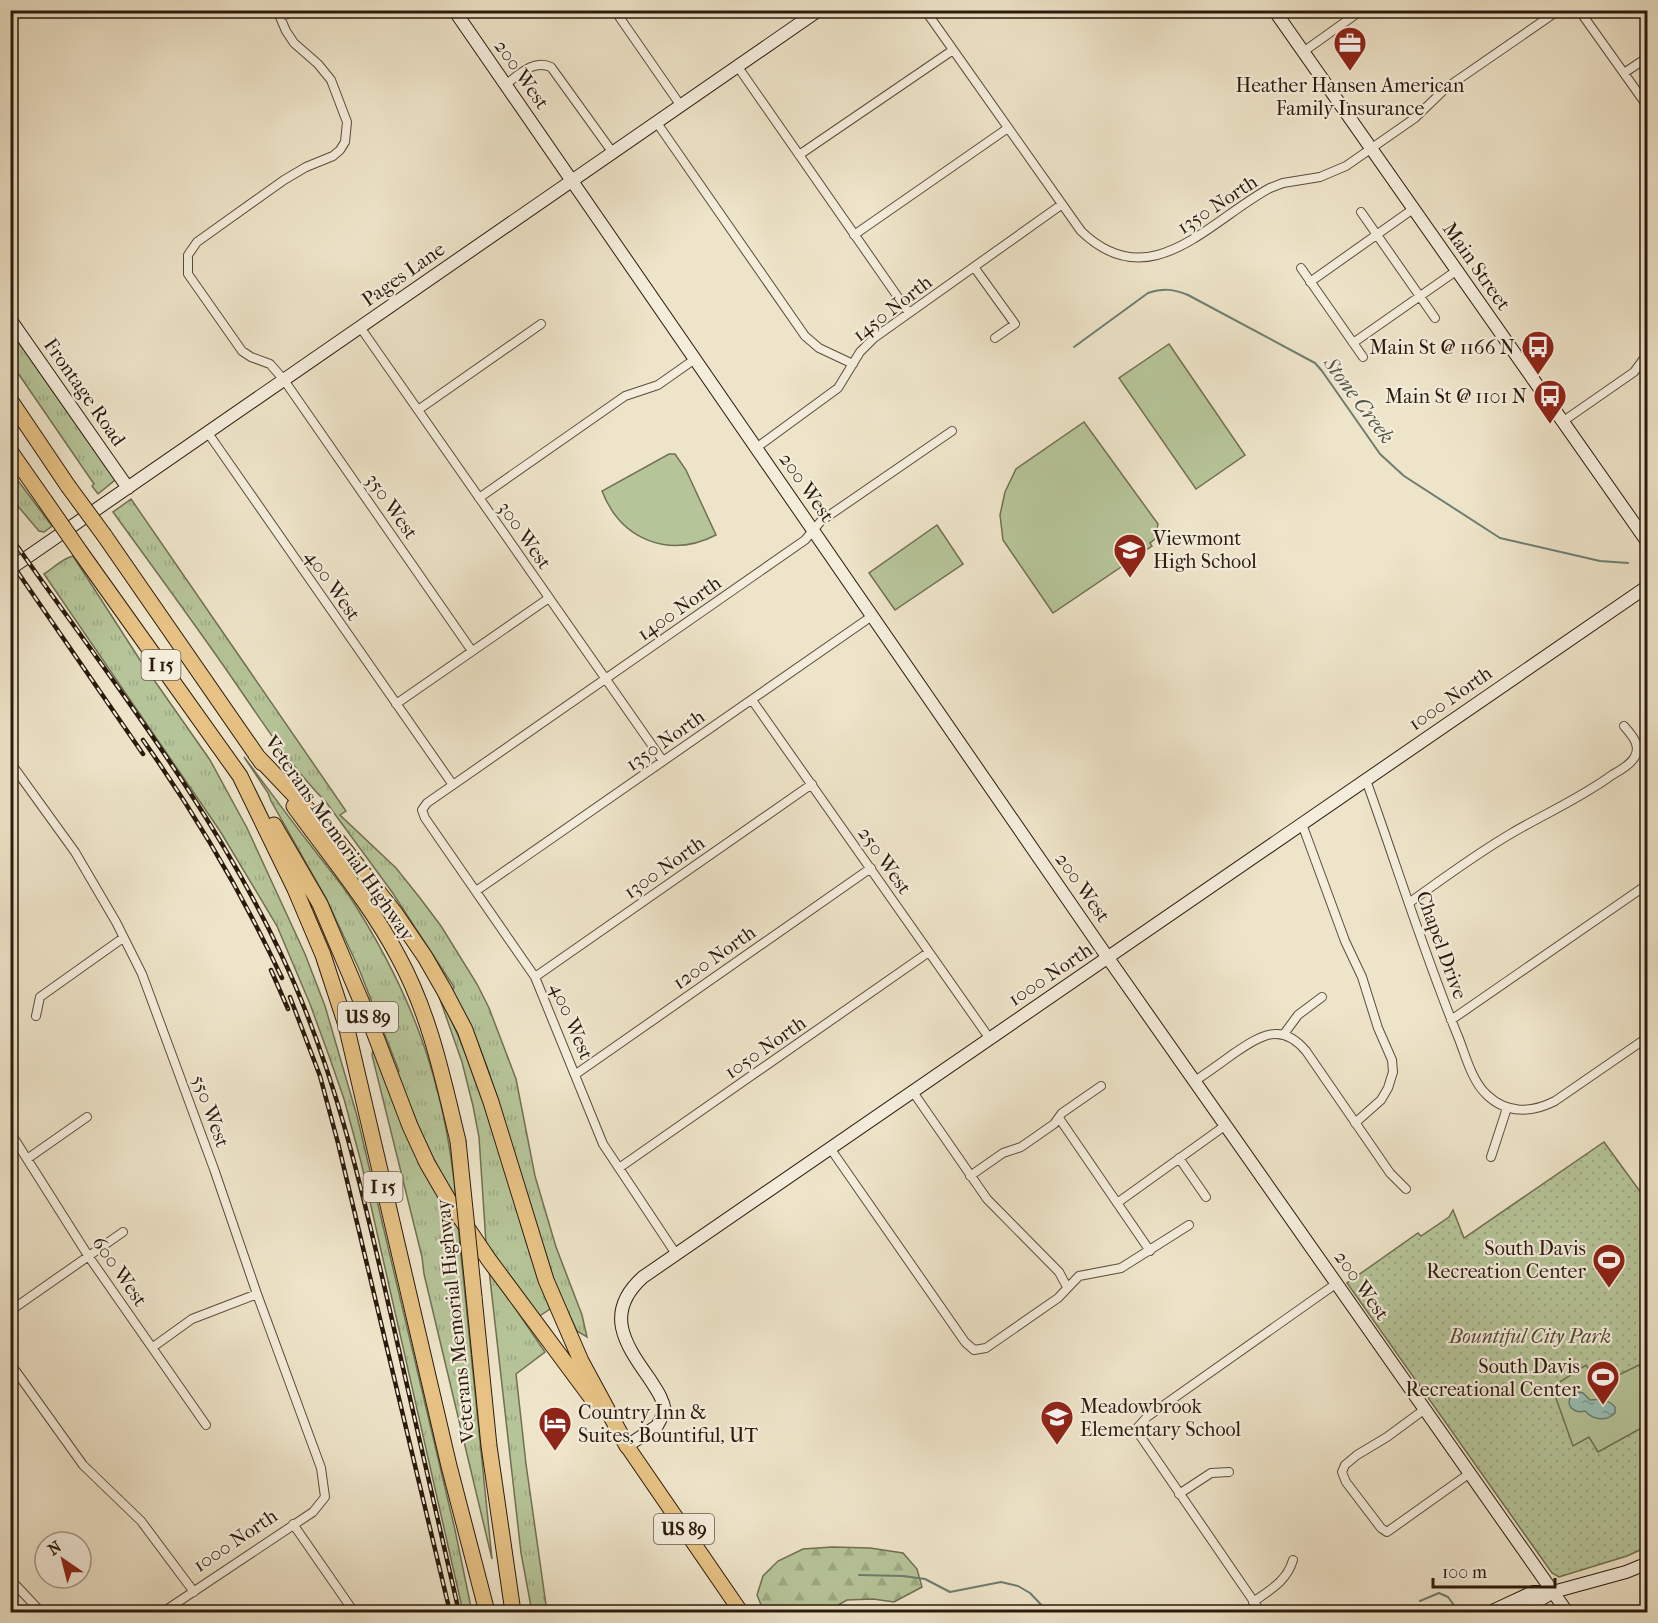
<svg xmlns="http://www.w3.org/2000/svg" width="1658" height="1623" viewBox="0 0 1658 1623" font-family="'IM FELL French Canon',serif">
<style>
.grass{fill:url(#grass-tufts);stroke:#707052;stroke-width:1.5}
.forest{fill:url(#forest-firs);stroke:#707052;stroke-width:1.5}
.park{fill:url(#park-dots);stroke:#707052;stroke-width:1.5}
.garden{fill:#b6c599;stroke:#707052;stroke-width:1.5}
.water{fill:url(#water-ripples);stroke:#6d7d71;stroke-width:1.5}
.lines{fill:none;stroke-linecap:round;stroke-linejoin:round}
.stream{stroke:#6d7d71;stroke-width:2}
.street-casing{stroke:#5c4c3b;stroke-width:10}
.secondary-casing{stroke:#2b1a0c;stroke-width:14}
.primary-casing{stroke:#2b1a0c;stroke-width:16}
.highway-casing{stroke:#2b1a0c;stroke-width:17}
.street{stroke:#f4eddc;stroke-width:8}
.secondary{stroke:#f4eddc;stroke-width:12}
.primary{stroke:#e7c284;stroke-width:14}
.highway{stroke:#e7c284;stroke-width:15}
.rail-casing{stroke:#2b1a0c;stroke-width:4.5}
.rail{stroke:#f4eddc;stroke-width:2;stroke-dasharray:7;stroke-linecap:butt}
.highway-bridge-casing{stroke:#2b1a0c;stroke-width:17;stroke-linecap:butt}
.highway-bridge{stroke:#e7c284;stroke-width:15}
.labels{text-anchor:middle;stroke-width:4.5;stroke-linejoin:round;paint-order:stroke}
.shield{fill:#f4eddc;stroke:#67594a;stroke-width:1.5}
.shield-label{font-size:18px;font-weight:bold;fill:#2b1a0c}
.street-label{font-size:20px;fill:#2b1a0c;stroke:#f4eddc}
.poi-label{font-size:20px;fill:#2b1a0c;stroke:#f4eddc;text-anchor:end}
.park-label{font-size:20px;font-style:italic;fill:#554d36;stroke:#f4eddc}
.water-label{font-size:21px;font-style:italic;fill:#525447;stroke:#f4eddc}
</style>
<defs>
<pattern id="grass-tufts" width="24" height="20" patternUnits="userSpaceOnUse" patternTransform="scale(1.5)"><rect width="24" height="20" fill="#b6c599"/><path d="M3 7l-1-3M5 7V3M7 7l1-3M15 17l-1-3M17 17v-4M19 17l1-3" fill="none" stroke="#9da983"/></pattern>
<pattern id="forest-firs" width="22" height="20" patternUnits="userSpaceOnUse" patternTransform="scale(1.5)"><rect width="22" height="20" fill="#b6c599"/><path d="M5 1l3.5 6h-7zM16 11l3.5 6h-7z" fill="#9da983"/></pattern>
<pattern id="park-dots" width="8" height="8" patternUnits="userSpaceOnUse" patternTransform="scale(1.5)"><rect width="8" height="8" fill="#b6c599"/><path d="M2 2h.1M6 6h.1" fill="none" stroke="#9da983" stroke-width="1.8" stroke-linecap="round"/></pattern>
<pattern id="water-ripples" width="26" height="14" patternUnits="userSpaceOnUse" patternTransform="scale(1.5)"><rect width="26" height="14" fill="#99bfb4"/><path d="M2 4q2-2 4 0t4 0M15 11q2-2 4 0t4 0" fill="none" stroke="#7d9a91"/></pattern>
</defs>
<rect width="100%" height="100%" fill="#eee4c9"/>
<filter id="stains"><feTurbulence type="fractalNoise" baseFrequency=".00333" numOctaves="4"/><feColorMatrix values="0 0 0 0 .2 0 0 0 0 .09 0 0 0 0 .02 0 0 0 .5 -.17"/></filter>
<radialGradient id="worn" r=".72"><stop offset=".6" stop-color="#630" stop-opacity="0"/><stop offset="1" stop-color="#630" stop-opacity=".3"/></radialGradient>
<path class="grass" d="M 10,330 L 115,480 L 98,494 L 92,486 L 94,484 L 11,363 Z
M 10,470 L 52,526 L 44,532 L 39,531 L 11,498 Z
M 131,499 L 346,811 L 340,815 L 396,868 L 420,898 L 441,926 L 477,984 L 489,1008 L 516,1079 L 535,1176 L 556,1247 L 582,1315 L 587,1337 L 577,1331 L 556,1287 L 487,1067 L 477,1041 L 452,991 L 454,987 L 392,892 L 326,802 C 289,765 260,718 230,675 C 192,620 152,566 113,512 Z
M 73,556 L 140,660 L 210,760 L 247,828 L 305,954 L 325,1006 L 357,1116 L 455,1530 L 472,1612 L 463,1612 L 361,1162 L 344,1099 L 329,1056 L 310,1004 L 277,926 L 220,831 L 44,574 C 55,567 61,559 73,556 Z
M 244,757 C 267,787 289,818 312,847 C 324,863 337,878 348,894 C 412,992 445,1083 456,1199 C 431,1159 414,1116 396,1072 L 399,1071 L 359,969 L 326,898 L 271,801 L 268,793 Z
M 436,988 C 447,1012 459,1035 468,1060 C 500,1141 519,1227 550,1309 L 538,1317 L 486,1243 L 479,1137 L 473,1106 L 462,1062 Z
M 373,1049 L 458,1226 L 492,1559 L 424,1274 L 422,1257 L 372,1055 Z
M 489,1270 L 545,1352 L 516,1374 L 526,1464 L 547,1612 L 532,1612 L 521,1553 Z"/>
<path class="forest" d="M 832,1547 L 870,1548 L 903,1553 L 917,1569 L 922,1587 L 894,1602 L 873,1599 L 847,1600 L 826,1612 L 764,1612 L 757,1595 L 763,1576 L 778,1561 L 803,1549 Z"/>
<path class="park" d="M 1604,1142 L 1647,1201 L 1647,1547 L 1627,1556 L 1559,1577 L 1552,1573 L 1347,1283 L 1418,1233 L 1421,1236 L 1449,1217 L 1453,1210 L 1464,1238 Z"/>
<path class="garden" d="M 1169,344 L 1245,455 L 1196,489 L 1119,378 Z
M 1084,422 L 1158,524 L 1155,539 L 1150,543 L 1152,546 L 1053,613 L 1003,540 L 1000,515 L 1005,492 L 1016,469 Z
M 669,454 L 675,454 L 686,470 L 716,535 C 669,559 621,540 602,491 Z
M 937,525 L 963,564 L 895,610 L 869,573 Z
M 1586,1365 L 1598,1385 L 1639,1365 L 1647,1381 L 1647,1425 L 1598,1452 L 1589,1437 L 1573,1446 L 1552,1387 Z"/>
<path class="water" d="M 1577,1392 L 1583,1393 L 1590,1400 C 1600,1399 1608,1399 1615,1407 L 1615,1413 C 1606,1422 1593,1420 1585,1411 C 1570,1415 1562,1399 1577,1392 Z"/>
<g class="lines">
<path class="stream" d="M 1074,347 L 1148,293 C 1164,288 1173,289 1188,295 L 1315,363 L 1322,371 L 1380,454 L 1404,476 L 1500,538 L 1600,561 L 1628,563
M 859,1575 L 903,1576 L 925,1579 L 950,1592 L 1001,1582 L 1018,1586 L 1030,1593 L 1048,1612
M 1420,1601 L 1439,1593 L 1448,1597 L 1459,1612
M 1127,1612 L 1160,1608 L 1185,1612
M 1398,1612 L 1406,1608"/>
<g class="street-casing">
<path id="street" d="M 277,10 L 286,31 L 294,43 L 318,64 L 331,80 L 347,122 L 345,142 L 340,150 L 333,156 L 306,167 L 284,180 L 197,242 L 188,255 L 188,274 L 242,351 L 251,357 L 270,364 L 284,380 L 472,651
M 616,10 L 620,18 L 681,106
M 925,10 L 1081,231 C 1150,298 1209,221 1270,188 L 1283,183 L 1320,177 L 1346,166 L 1415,118 L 1446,88 L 1559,10
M 1579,10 L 1648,107
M 280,17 L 296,10
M 1303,52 L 1359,12 C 1370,10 1378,15 1388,10
M 738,67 L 909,313
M 1624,73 L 1648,57
M 505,85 C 519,75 533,59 551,67 L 613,153
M 657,123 L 805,336 L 819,348 L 853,364
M 799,155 L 953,50
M 1361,212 L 1435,318
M 854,235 L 1008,128
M 974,267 L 1015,324 L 995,338
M 1301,268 L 1363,357
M 1310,282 L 1413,209
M 360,327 L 663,761
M 1353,343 L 1456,271
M 418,410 L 541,324
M 1562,422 L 1634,372 L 1648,353
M 208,433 L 453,785
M 756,448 L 838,388 L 860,352 L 874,338 L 1061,205
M 479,498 L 625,396 L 658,385 L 695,359
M 1637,528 L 1648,521
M 752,700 L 990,1039
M 396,704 L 549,598
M 10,762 L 75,852 L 116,922 L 142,974 L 214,1169 L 257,1294 L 321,1468 L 325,1497 L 313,1512 L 163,1612
M 1366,780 C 1397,866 1424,954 1459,1039 C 1466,1057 1472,1081 1487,1095 C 1507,1114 1532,1113 1555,1101 L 1648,1037
M 1302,824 L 1345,941 L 1362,977 L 1378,1028 L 1392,1060 L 1393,1072 L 1388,1088 L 1381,1100 L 1355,1123
M 476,891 L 872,616
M 1409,903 C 1442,879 1476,854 1512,833 C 1546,813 1581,798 1612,775 C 1619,771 1629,766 1634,758 C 1642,746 1632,735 1624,726
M 535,977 L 812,784
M 36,1016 L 40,997 L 123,938
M 1451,1020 L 1648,884
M 1284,1034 L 1298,1015 L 1322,997
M 576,1074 L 871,868
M 1195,1081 C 1208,1072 1221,1063 1233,1054 C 1260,1036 1281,1021 1306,1051 L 1390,1173 L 1406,1189
M 913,1092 L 987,1199 L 1059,1272 L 1067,1287
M 1059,1118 L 1150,1251
M 10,1132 L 89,1257 L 206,1425
M 830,1148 L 965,1342 L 974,1350 L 986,1348 L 1058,1298 L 1079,1276 L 1121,1268 L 1189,1225
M 1491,1157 L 1507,1108
M 1179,1158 L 1206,1197
M 27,1159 L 87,1117
M 619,1168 L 929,952
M 970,1176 L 1003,1153 L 1021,1147 L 1054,1124 L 1062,1113 L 1101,1086
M 1117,1203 L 1226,1125
M 676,1254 L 603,1144 L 535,977 L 425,818 L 422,810 L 427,803 L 805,540 L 821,521 L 952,431
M 10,1311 L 123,1232
M 153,1347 L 192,1319 L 257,1294
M 10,1363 L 83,1465 L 141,1521 L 194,1592
M 1425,1409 L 1387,1437 L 1357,1455 L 1345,1465 L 1342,1472 L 1346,1482 L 1381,1528 L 1387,1532 L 1470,1473
M 1179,1494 L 1211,1473 L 1229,1472
M 293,1524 L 354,1612
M 10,1579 L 41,1612
M 1253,1602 C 1270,1590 1287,1581 1293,1560
M 1261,1612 L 1141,1437 L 1138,1427 L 1147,1417 L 1337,1283"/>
</g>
<g class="secondary-casing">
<path id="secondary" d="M 454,10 L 1108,958 L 1567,1612
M 1274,10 L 1648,543
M 10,319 L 128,488
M 10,569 L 819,10
M 627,1446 L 657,1426 L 665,1411 C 663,1398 656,1389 649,1378 C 624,1343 604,1312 643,1277 L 1648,586
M 1490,1612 L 1533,1592 L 1553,1592 L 1626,1572 L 1648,1563
M 1520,1612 L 1553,1592"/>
</g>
<g class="primary-casing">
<path id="primary" d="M 627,1446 L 741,1612"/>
</g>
<g class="highway-casing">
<path id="highway" d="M 10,400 L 68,486
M 10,451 L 45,501
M 104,535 L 262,763
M 81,553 L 240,776 L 295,889 L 323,955 L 346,1025 L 449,1466 L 487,1612
M 256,755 L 338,841 L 395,913 L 425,957 L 444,990 L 465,1030 L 491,1102 L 546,1280 L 581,1361 L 627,1446
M 294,806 C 330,856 370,903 399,958 C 430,1015 443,1079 458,1141
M 274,825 L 320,904 L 373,1029 L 410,1126 L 427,1163 L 449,1201 L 489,1260 L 596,1404
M 474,1297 L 489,1446 L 513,1612"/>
</g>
<use href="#street" class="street"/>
<use href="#secondary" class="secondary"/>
<use href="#primary" class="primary"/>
<use href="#highway" class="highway"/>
<g class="rail-casing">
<path id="rail" d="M 10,536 C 105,672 210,803 281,954 C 335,1068 362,1189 390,1311 C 413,1412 436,1512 459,1612
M 10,561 L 143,754
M 143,740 C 196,815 243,895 282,978
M 271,970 L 288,1009
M 290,997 L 320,1076 L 338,1143 L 450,1612"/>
</g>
<use href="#rail" class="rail"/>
<g class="highway-bridge-casing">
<path id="highway-bridge" d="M 68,486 L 104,535
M 45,501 L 81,553
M 458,1141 L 474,1297"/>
</g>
<use href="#highway-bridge" class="highway-bridge"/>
</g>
<defs>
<g id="office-pin" transform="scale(1.725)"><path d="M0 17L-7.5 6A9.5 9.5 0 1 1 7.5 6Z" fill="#8f2418" stroke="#f4eddc"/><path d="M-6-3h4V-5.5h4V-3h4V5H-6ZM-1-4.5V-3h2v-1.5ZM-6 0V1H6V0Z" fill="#fff"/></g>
<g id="bus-pin" transform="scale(1.725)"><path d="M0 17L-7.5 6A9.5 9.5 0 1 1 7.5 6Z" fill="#8f2418" stroke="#f4eddc"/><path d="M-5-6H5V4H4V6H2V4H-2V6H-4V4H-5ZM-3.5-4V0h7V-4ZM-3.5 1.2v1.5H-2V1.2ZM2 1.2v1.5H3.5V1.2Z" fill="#fff"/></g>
<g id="school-pin" transform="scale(1.725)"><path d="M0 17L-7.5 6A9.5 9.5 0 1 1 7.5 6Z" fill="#8f2418" stroke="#f4eddc"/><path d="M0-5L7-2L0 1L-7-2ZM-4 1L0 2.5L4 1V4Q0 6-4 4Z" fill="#fff"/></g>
<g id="stadium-pin" transform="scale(1.725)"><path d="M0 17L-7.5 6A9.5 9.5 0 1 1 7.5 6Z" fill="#8f2418" stroke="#f4eddc"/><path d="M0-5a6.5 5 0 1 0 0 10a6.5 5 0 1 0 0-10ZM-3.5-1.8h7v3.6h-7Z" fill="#fff"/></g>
<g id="hotel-pin" transform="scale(1.725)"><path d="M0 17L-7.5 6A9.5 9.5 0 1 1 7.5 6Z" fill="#8f2418" stroke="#f4eddc"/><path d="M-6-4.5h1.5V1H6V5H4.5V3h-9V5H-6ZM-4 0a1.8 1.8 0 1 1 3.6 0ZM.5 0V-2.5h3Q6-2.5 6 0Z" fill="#fff"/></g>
</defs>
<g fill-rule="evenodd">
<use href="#office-pin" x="1350" y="43"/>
<use href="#bus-pin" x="1538" y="347"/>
<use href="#bus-pin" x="1550" y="396"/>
<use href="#school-pin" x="1130" y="550"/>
<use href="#stadium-pin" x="1609" y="1260"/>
<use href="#stadium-pin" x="1603" y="1377"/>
<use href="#school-pin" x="1057" y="1417"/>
<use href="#hotel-pin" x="555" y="1423"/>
</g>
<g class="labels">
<g class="shield">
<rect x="141.5" y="650" width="39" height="30" rx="4.5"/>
<rect x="338" y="1002" width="60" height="30" rx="4.5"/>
<rect x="363.5" y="1172" width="39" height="30" rx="4.5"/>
<rect x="654" y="1514" width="60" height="30" rx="4.5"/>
</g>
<g class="shield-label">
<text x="161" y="671">I 15</text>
<text x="368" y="1023">US 89</text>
<text x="383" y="1193">I 15</text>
<text x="684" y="1535">US 89</text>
</g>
<g class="street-label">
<text transform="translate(522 74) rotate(55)" y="7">200 West</text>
<text transform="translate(1217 204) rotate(-33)" y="7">1350 North</text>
<text transform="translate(1477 266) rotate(55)" y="7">Main Street</text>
<text transform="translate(403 274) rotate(-35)" y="7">Pages Lane</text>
<text transform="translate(892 308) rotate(-38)" y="7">1450 North</text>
<text transform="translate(85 392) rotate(55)" y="7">Frontage Road</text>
<text transform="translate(807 487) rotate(55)" y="7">200 West</text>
<text transform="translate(392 506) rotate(55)" y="7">350 West</text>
<text transform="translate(525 535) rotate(55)" y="7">300 West</text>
<text transform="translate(333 585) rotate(55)" y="7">400 West</text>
<text transform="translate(679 608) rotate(-35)" y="7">1400 North</text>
<text transform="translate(1450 698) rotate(-35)" y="7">1000 North</text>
<text transform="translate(665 740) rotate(-35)" y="7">1350 North</text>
<text transform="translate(340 838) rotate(55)" y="7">Veterans Memorial Highway</text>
<text transform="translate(885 860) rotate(55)" y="7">250 West</text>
<text transform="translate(664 867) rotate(-35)" y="7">1300 North</text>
<text transform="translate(1083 887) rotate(55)" y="7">200 West</text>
<text transform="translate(1442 945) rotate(70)" y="7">Chapel Drive</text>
<text transform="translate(714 957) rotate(-35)" y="7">1200 North</text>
<text transform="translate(1050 974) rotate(-34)" y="7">1000 North</text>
<text transform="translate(572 1021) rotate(67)" y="7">400 West</text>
<text transform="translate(765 1047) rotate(-35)" y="7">1050 North</text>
<text transform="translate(211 1111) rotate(70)" y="7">550 West</text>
<text transform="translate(120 1271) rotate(55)" y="7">600 West</text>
<text transform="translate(1362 1285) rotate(55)" y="7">200 West</text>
<text transform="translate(455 1321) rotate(-96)" y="7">Veterans Memorial Highway</text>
<text transform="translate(235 1540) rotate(-34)" y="7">1000 North</text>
</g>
<g class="poi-label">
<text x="1350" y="92" text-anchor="middle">Heather Hansen American<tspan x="1350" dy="23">Family Insurance</tspan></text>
<text x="1515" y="354">Main St @ 1166 N</text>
<text x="1527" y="403">Main St @ 1101 N</text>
<text x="1153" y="545" text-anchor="start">Viewmont<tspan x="1153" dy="23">High School</tspan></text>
<text x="1586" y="1255">South Davis<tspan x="1586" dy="23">Recreation Center</tspan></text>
<text x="1580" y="1373">South Davis<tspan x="1580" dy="23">Recreational Center</tspan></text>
<text x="1080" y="1413" text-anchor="start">Meadowbrook<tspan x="1080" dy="23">Elementary School</tspan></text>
<text x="578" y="1419" text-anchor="start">Country Inn &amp;<tspan x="578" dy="23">Suites, Bountiful, UT</tspan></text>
</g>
<g class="park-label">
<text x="1530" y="1343">Bountiful City Park</text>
</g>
<g class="water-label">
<text transform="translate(1359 400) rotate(53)" y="7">Stone Creek</text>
</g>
</g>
<rect width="1658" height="1623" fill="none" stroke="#eee4c9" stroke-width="36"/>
<rect x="12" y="12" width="1634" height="1599" fill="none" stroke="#2b1a0c" stroke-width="3"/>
<rect x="18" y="18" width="1622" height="1587" fill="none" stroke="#2b1a0c" stroke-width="1.5"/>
<g transform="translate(63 1560) rotate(325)"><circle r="28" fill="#f4eddc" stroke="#a49989" stroke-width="1.5"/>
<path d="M0-4.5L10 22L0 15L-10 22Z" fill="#8f2418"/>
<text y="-9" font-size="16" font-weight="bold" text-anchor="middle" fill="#2b1a0c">N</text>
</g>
<path d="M1433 1578v9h122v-9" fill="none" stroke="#2b1a0c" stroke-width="3"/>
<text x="1442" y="1578" font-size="18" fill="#2b1a0c" stroke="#f4eddc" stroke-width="4.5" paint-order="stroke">100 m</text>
<rect width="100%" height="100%" filter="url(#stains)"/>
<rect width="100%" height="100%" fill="url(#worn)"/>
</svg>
